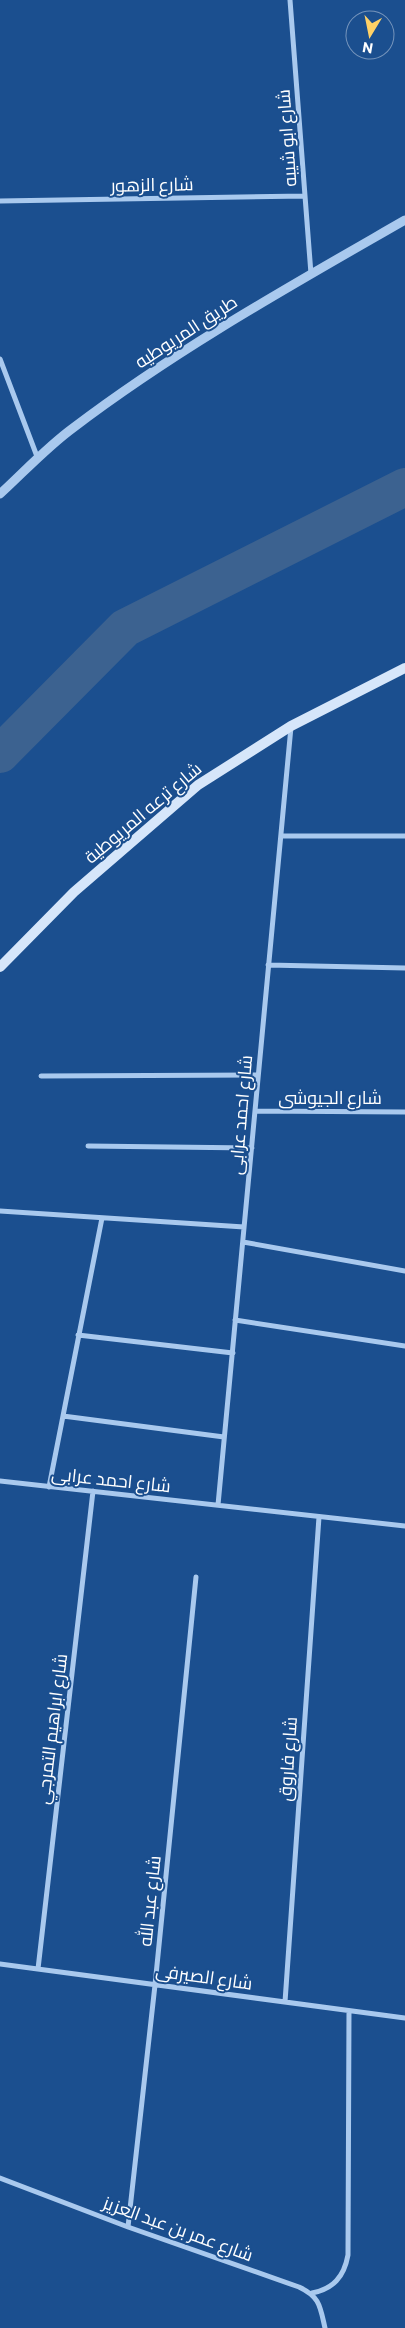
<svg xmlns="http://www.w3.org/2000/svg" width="405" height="2328" viewBox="0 0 405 2328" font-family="Commissioner,Cairo,sans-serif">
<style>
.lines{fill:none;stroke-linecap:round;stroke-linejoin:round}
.canal{stroke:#3c6290;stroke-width:38}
.minor{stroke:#a9c9ee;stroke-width:5}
.tertiary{stroke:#a9c9ee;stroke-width:9}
.secondary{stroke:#d6e6fa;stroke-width:10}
.labels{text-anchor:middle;stroke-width:4;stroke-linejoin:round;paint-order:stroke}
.street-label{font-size:18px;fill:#fff;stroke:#1b4f8f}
</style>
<rect width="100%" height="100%" fill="#1b4f8f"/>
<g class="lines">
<path class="canal" d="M 0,754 L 125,628 L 405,487"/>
<path class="minor" d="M 290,0 L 311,274
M 0,201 L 305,196
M 0,359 L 38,459
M 281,836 L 405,836
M 268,965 L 405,968
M 41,1076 L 258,1075
M 255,1111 L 405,1112
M 88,1146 L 252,1148
M 0,1211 L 244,1227
M 243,1242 L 405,1271
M 235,1320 L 405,1346
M 78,1335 L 233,1353
M 63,1416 L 224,1437
M 0,1481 L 405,1526
M 49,1487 L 102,1218
M 218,1505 L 291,727
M 0,1964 L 405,2018
M 38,1969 L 93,1491
M 285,2002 L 319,1517
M 0,2178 L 128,2227 L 299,2287 C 320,2297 320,2306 325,2328
M 128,2227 L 155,1985 L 196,1577
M 312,2293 C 333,2289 344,2277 348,2255 L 349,2011"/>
<path class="tertiary" d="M 0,494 C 24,472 47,447 73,428 C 177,349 292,285 405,220"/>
<path class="secondary" d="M 0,967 L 74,892 L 198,785 L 291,726 L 405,668"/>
</g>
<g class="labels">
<g class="street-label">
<text transform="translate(287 138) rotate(-94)" y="6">شارع ابو شيبه</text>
<text transform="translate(152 185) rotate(-1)" y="6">شارع الزهور</text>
<text transform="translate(186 332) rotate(-33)" y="6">طريق المريوطيه</text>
<text transform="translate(143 813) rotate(-40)" y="6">شارع ترعه المريوطية</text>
<text x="330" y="1104">شارع الجيوشى</text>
<text transform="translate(241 1115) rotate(-85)" y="6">شارع احمد عرابى</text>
<text transform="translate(111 1480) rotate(6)" y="6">شارع احمد عرابى</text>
<text transform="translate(52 1729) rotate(-83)" y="6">شارع ابراهيم التمرجي</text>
<text transform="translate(288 1759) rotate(-86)" y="6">شارع فاروق</text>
<text transform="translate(150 1901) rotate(-84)" y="6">شارع عبد الله</text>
<text transform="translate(204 1977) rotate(8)" y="6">شارع الصيرفى</text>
<text transform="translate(178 2229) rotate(20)" y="6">شارع عمر بن عبد العزيز</text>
</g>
</g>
<g transform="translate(370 35) rotate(190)"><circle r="24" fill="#1b4f8f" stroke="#7695bc"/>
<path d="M0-4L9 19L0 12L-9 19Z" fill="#ffd166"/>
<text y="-8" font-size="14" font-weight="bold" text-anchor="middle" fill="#ffffff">N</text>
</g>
</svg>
